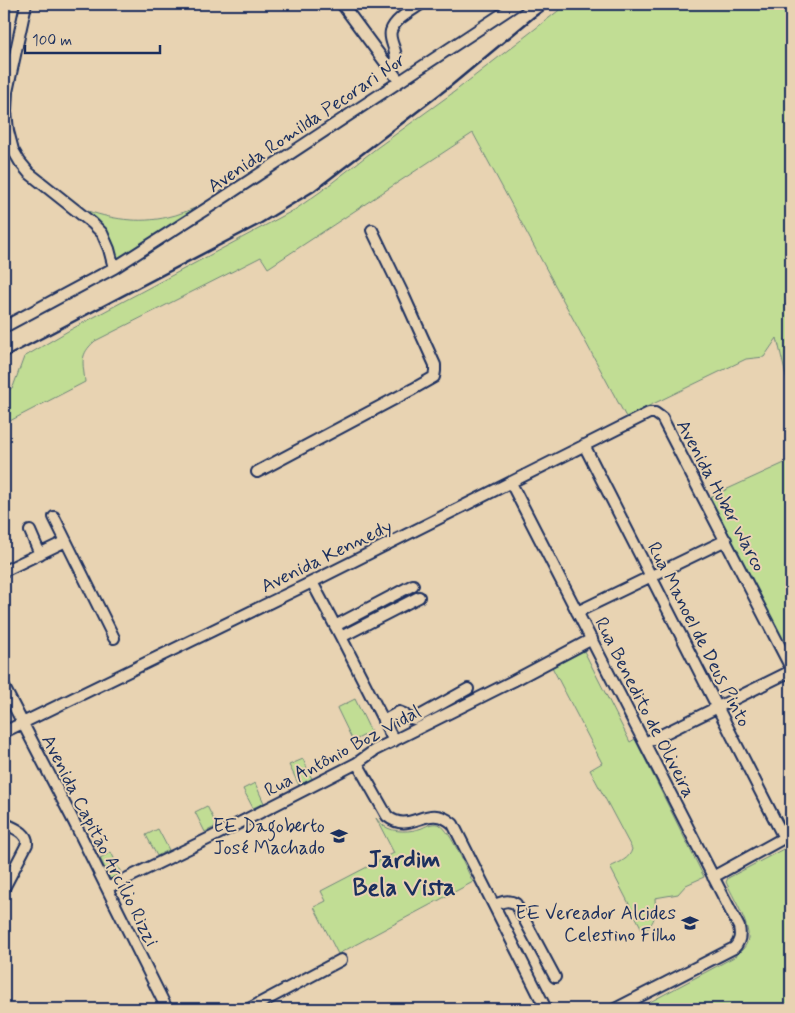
<svg xmlns="http://www.w3.org/2000/svg" width="795" height="1013" viewBox="0 0 795 1013" font-family="Mynerve,sans-serif">
<style>
.green{fill:#c1dd94;stroke:#6e8679}
.lines{fill:none;stroke-linecap:round;stroke-linejoin:round}
.stream{stroke:#668eb9;stroke-width:2.5}
.minor-casing{stroke:#1b2f5e;stroke-width:14}
.minor{stroke:#e8d3b2;stroke-width:10}
.rail{stroke:#1b2f5e;stroke-width:2.5}
.labels{text-anchor:middle;stroke-width:4;stroke-linejoin:round;paint-order:stroke}
.street-label{font-size:19px;fill:#1b2f5e;stroke:#e8d3b2}
.poi-label{font-size:19px;fill:#1b2f5e;stroke:#e8d3b2;text-anchor:end}
.district-label{font-size:24px;font-weight:bold;fill:#1b2f5e;stroke:#e8d3b2}
</style>
<rect width="100%" height="100%" fill="#e8d3b2"/>
<filter id="ink" filterUnits="userSpaceOnUse"><feTurbulence type="fractalNoise" baseFrequency=".02" numOctaves="2"/><feDisplacementMap in="SourceGraphic" scale="10" xChannelSelector="R" yChannelSelector="G"/><feConvolveMatrix kernelMatrix="1 2 1 2 8 2 1 2 1" color-interpolation-filters="sRGB"/></filter>
<g filter="url(#ink)">
<path class="green" d="M 567,4 L 791,4 L 791,397 L 777,338 L 764,357 L 746,359 L 626,417 L 473,133 L 268,268 L 261,257 L 95,341 C 79,355 83,362 85,382 L 4,424 L 4,394 L 13,387 L 24,357 L 68,331 L 296,209 L 320,192 L 378,147 L 454,92 Z
M 198,207 L 116,260 L 112,240 L 105,231 L 82,209 C 110,219 139,224 168,217 C 178,215 189,210 198,207 Z
M 791,460 L 791,658 L 710,497 Z
M 584,651 L 630,742 L 635,739 L 704,877 L 686,885 L 678,894 L 655,898 C 656,915 656,920 644,933 L 610,867 C 618,863 630,859 632,849 L 590,770 L 602,763 L 552,667 Z
M 355,699 L 371,732 L 353,741 L 337,708 Z
M 303,759 L 312,779 L 299,785 L 289,765 Z
M 255,783 L 264,803 L 253,808 L 243,789 Z
M 207,806 L 217,826 L 205,832 L 195,812 Z
M 376,818 C 378,821 381,824 384,826 C 394,833 411,832 422,828 C 428,825 434,822 440,825 C 451,831 467,871 473,882 L 338,954 L 314,907 L 326,901 L 321,891 L 394,853 Z
M 158,829 L 169,850 L 157,856 L 146,835 Z
M 791,845 L 791,1009 L 637,1009 L 734,957 C 740,952 747,947 748,938 C 750,925 732,895 726,882 L 728,878 Z
M 111,852 L 121,873 L 110,879 L 100,858 Z"/>
<g class="lines">
<path class="stream" d="M 4,38 L 11,4"/>
<g class="minor-casing">
<path id="minor" d="M 26,4 L 7,92 L 6,111 L 8,131 L 13,150 L 20,162 L 29,173 L 92,223 L 102,233 L 109,249 L 114,268
M 342,4 L 399,81
M 390,69 C 391,66 394,65 395,62 C 399,52 388,41 391,31 C 395,19 411,11 421,4
M 4,327 L 114,268 L 220,200 L 517,4
M 584,445 L 784,838
M 257,472 L 413,389 L 434,377 L 435,371 L 435,365 L 403,294 L 372,230
M 511,483 L 739,927 C 741,936 740,942 734,948 L 615,1009
M 54,517 L 114,638
M 30,531 L 40,554
M 4,571 L 66,541
M 312,582 L 341,637 L 394,741
M 577,612 L 726,540
M 335,626 L 413,585
M 341,637 L 419,597
M 4,687 L 74,822 L 167,1009
M 383,721 L 399,712 L 404,714 L 406,717 L 414,719 L 468,689
M 4,732 L 312,582 L 649,413 L 655,413 L 662,418 L 791,668
M 645,743 L 791,671
M 357,763 L 387,816 C 411,836 427,801 453,824 L 546,1009
M 4,823 C 13,828 28,832 27,844 L 4,888
M 713,877 L 791,834
M 107,888 L 212,837 L 357,763 L 375,750 L 513,681 L 592,639
M 494,905 C 502,902 508,899 516,904 L 555,977
M 249,1009 L 341,960"/>
</g>
<use href="#minor" class="minor"/>
<path class="rail" d="M 4,358 L 258,225 L 314,191 L 452,85 L 534,17 L 552,4"/>
</g>
</g>
<defs>
<g id="school-bare" transform="scale(1.35)"><path d="M0-5L7-2L0 1L-7-2ZM-4 1L0 2.5L4 1V4Q0 6-4 4Z" fill="#1b2f5e" stroke="#e8d3b2" stroke-width="2.5" paint-order="stroke"/></g>
</defs>
<g fill-rule="evenodd">
<use href="#school-bare" x="339" y="836"/>
<use href="#school-bare" x="690" y="923"/>
</g>
<g class="labels">
<g class="street-label">
<text transform="translate(306 122) rotate(-34)" y="7">Avenida Romilda Pecorari Nor</text>
<text transform="translate(722 495) rotate(62)" y="7">Avenida Huber Warco</text>
<text transform="translate(326 555) rotate(-26)" y="7">Avenida Kennedy</text>
<text transform="translate(700 634) rotate(63)" y="7">Rua Manoel de Deus Pinto</text>
<text transform="translate(646 707) rotate(63)" y="7">Rua Benedito de Oliveira</text>
<text transform="translate(342 750) rotate(-28)" y="7">Rua Antônio Boz Vidal</text>
<text transform="translate(101 840) rotate(63)" y="7">Avenida Capitão Arcílio Rizzi</text>
</g>
<g class="poi-label">
<text x="325" y="832">EE Dagoberto<tspan x="325" dy="22">José Machado</tspan></text>
<text x="676" y="919">EE Vereador Alcides<tspan x="676" dy="22">Celestino Filho</tspan></text>
</g>
<g class="district-label">
<text x="404" y="867">Jardim<tspan x="404" dy="28">Bela Vista</tspan></text>
</g>
</g>
<rect width="795" height="1013" fill="none" stroke="#e8d3b2" stroke-width="20"/>
<rect x="10" y="10" width="775" height="993" fill="none" stroke="#1b2f5e" stroke-width="2" filter="url(#ink)"/>
<path d="M25 45v8h135v-8" fill="none" stroke="#1b2f5e" stroke-width="2.5"/>
<text x="32" y="45" font-size="15" fill="#1b2f5e" stroke="#e8d3b2" stroke-width="4" paint-order="stroke">100 m</text>
</svg>
